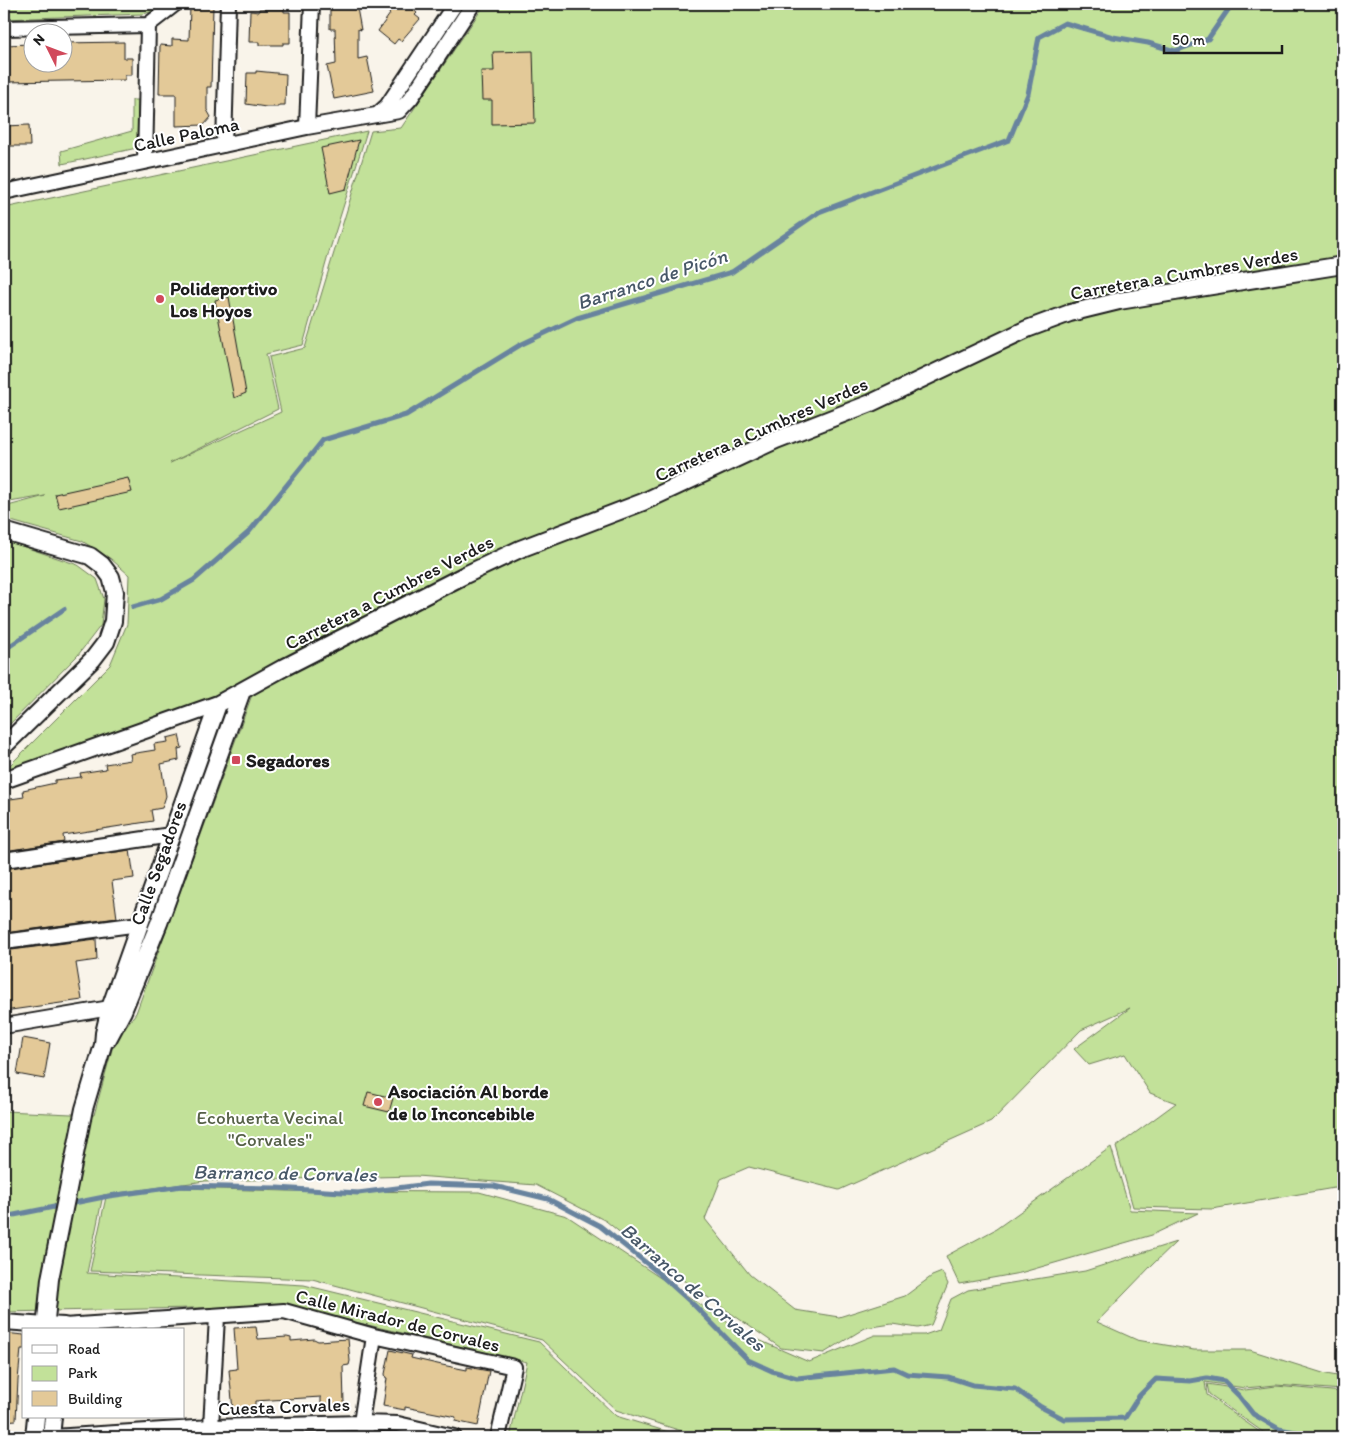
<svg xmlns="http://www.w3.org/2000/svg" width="1347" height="1441" viewBox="0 0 1347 1441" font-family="Itim,sans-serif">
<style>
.green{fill:#c2e199;stroke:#6f7e5a}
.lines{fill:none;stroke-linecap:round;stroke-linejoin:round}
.stream{stroke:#67839e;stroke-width:5}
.building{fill:#e3c998;stroke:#1c1c1c}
.minor-casing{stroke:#1c1c1c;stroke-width:18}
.tertiary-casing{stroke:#1c1c1c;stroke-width:20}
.minor{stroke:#fff;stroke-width:14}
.tertiary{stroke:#fff;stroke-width:16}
.poi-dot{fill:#d1495b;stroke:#fff;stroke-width:2}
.labels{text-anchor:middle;stroke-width:4;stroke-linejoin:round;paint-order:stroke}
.street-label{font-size:19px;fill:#1c1c1c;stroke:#fff}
.poi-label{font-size:19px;font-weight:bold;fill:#1c1c1c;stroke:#fff;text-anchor:start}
.park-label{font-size:19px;fill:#566148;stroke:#fff}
.water-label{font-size:20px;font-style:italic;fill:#485868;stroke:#fff}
</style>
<rect width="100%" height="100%" fill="#f9f4ea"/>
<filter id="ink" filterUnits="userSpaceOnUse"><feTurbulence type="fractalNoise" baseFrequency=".02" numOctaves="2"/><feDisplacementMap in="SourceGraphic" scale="10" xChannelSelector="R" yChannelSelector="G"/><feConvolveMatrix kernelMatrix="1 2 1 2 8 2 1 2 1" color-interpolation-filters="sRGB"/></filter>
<g filter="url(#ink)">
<path class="green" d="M 4,4 L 166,4 L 162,9 L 143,14 L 4,19 Z
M 485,4 L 1343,4 L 1343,1190 L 1334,1188 L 1212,1209 L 1133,1207 L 1116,1147 L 1176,1103 L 1150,1093 L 1125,1054 L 1089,1065 L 1074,1049 L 1130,1008 L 1081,1030 L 991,1122 L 839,1190 L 749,1167 L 721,1179 L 705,1219 L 750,1275 L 795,1310 L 839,1317 L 905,1296 L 932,1276 L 942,1272 L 948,1284 L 931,1325 L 918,1328 L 892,1324 L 865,1328 L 824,1353 L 781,1348 L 651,1258 L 606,1221 L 536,1185 L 416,1176 L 205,1181 L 103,1195 L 87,1273 L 304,1285 L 539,1342 L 616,1416 L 685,1437 L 510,1437 L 527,1362 L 286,1306 L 4,1312 L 4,1111 L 94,1115 L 114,1042 L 136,1013 L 253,692 L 4,771 L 110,665 L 127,624 L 129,575 L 111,559 L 82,541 L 4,519 L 4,507 L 45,496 L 4,503 L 4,208 L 367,131 L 329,252 L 303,345 L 266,354 L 278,409 L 170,463 L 281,412 L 269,357 L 305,348 L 371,131 L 401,128 Z
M 132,100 L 138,100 L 137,148 L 62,164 L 61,151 L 132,131 Z
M 4,540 L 78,565 L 97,579 L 104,599 L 101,625 L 78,655 L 4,730 Z
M 1111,1147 L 1130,1210 L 1198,1213 L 1152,1235 L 1020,1273 L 959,1284 L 946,1256 L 996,1229 Z
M 181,1188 L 287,1191 L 479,1192 L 567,1216 L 745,1334 L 809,1362 L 875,1335 L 924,1335 L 939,1330 L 951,1299 L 968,1290 L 1085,1271 L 1176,1242 L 1152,1265 L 1097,1322 L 1137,1340 L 1194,1350 L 1250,1350 L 1326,1374 L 1343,1377 L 1343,1390 L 1276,1385 L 1245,1388 L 1205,1382 L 1207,1395 L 1267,1437 L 700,1437 L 616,1410 L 542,1340 L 312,1279 L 90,1271 L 106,1197 Z
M 1207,1384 L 1245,1390 L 1276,1386 L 1343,1392 L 1343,1437 L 1270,1437 L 1209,1394 Z"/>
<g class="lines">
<path class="stream" d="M 133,607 L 161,599 L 194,580 L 249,532 L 323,440 L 406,415 L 520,345 L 577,318 L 732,272 L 819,212 L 1009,140 L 1028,94 L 1039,37 L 1065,23 L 1113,37 L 1148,43 L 1175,51 L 1208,39 L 1232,4
M 4,650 L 64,609
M 4,1217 L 109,1196 L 182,1186 L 277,1188 L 358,1193 L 428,1184 L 494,1186 L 548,1199 L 600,1226 L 655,1270 L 695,1306 L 748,1360 L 772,1371 L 797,1378 L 894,1368 L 907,1374 L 948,1377 L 973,1385 L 1015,1389 L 1041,1407 L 1064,1419 L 1125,1418 L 1139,1396 L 1156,1379 L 1190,1381 L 1207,1378 L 1224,1381 L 1239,1396 L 1253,1414 L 1279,1429 L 1323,1437"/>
</g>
<path class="building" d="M 395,4 L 407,4 L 417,13 L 415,15 L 420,19 L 401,41 L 398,39 L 394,44 L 378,31 L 390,14 L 388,12 Z
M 190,6 L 213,6 L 211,87 L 207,87 L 207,110 L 211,117 L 204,125 L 176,126 L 176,94 L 159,94 L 160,45 L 172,46 L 172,39 L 189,40 Z
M 330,8 L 357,8 L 361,30 L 358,29 L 358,59 L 367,57 L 374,91 L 334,99 L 327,66 L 336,64 L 335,29 L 330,29 Z
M 259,9 L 284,9 L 284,12 L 290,12 L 290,43 L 283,43 L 283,45 L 259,45 L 259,42 L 249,42 L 250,11 L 259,12 Z
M 124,42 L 124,58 L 132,58 L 132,75 L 125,75 L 125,80 L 4,82 L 4,45 L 32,44 L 32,62 L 62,62 L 62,43 Z
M 533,51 L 535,123 L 492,124 L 492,100 L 482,100 L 481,71 L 494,71 L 493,52 Z
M 256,71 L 286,74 L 285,105 L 279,105 L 278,107 L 266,107 L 246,104 L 247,73 L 256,73 Z
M 29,125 L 30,146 L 4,146 L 4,126 Z
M 359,140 L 346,189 L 330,193 L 321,148 Z
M 229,297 L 246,393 L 234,398 L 215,300 Z
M 128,478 L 132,492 L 59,508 L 55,494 Z
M 179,735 L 182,748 L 178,749 L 179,760 L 161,764 L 166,796 L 162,808 L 151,810 L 153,821 L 63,835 L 64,842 L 4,851 L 4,800 L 24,797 L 23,790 L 55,783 L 55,780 L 81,777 L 80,773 L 106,769 L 105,764 L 131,760 L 130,754 L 155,750 L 154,744 L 168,742 L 167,738 Z
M 130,850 L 134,878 L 112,881 L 117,918 L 4,933 L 4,869 Z
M 96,939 L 97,960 L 76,963 L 82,1000 L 4,1011 L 4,951 Z
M 23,1038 L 50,1043 L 44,1079 L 17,1074 Z
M 368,1092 L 393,1098 L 389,1112 L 364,1106 Z
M 256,1327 L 258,1339 L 287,1337 L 291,1338 L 291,1341 L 314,1339 L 318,1341 L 348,1339 L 350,1361 L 349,1365 L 343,1366 L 344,1404 L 321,1406 L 321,1397 L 255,1401 L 255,1409 L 233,1410 L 229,1370 L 237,1369 L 234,1328 Z
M 4,1333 L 24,1335 L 24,1349 L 21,1349 L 18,1380 L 16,1420 L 4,1421 Z
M 390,1350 L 412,1355 L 411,1358 L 442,1365 L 467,1370 L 467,1367 L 489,1371 L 478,1426 L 455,1421 L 456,1417 L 405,1407 L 405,1410 L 383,1406 L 387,1378 L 386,1378 L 385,1374 Z"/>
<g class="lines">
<g class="minor-casing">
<path id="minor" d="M 4,28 L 148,25 L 175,4
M 377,115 L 387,106 L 455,4
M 307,127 L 312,4
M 224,145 L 228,4
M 145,162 L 148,25
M 4,192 L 307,127 L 399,111 L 411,98 L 473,4
M 4,860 L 171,835
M 4,942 L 139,924
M 4,1026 L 110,1008 L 119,1010
M 4,1322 L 46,1325
M 64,1326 L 284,1311 L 374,1336 L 514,1367 L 498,1437
M 211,1427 L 217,1317
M 53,1437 L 211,1427 L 361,1423 L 398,1424 L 454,1437
M 368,1437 L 361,1423 L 374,1336"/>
</g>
<g class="tertiary-casing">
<path id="tertiary" d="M 4,531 L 90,556 L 102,565 L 111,577 L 115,592 L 113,621 L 106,642 L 93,659 L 4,746
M 4,780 L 218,704 L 285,667 L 465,575 L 520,549 L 643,502 L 776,440 L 871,403 L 1027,329 L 1070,313 L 1119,301 L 1343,265
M 108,1039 L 123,1011 L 159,923 L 242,691
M 46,1325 L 64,1326 L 63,1330
M 45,1330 L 50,1279 L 84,1109 L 103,1045 L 104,1033 L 110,1008 L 218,704
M 34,1437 L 36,1417
M 51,1437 L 53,1417"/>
</g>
<use href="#minor" class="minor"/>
<use href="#tertiary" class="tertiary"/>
</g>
</g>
<g class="poi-dot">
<circle cx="160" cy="299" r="5"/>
<rect x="231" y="755" width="10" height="10" rx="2.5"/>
<circle cx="378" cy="1102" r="5"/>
</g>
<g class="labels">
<g class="street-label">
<text transform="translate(186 134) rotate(-12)" y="7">Calle Paloma</text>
<text transform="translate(1184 273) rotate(-10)" y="7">Carretera a Cumbres Verdes</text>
<text transform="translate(761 429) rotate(-24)" y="7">Carretera a Cumbres Verdes</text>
<text transform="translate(389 592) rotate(-27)" y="7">Carretera a Cumbres Verdes</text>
<text transform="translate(158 863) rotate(-70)" y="7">Calle Segadores</text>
<text transform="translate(398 1320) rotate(14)" y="7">Calle Mirador de Corvales</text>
<text transform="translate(284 1406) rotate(-2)" y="7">Cuesta Corvales</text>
</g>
<g class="poi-label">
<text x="170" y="295">Polideportivo<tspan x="170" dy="22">Los Hoyos</tspan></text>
<text x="246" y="767">Segadores</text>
<text x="388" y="1098">Asociación Al borde<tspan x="388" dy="22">de lo Inconcebible</tspan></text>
</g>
<g class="park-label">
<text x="270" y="1124">Ecohuerta Vecinal<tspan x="270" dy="22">"Corvales"</tspan></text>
</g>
<g class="water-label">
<text transform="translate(652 279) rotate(-18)" y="7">Barranco de Picón</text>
<text transform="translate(285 1173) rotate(1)" y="7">Barranco de Corvales</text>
<text transform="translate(693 1287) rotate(41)" y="7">Barranco de Corvales</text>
</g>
</g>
<rect width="1347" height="1441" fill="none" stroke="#fff" stroke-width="20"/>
<rect x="10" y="10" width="1327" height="1421" fill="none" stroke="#1c1c1c" stroke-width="2" filter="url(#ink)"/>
<rect x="22" y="1328" width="162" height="90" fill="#ffffff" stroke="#a4a4a4"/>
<rect x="32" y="1345" width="25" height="8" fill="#ffffff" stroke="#a4a4a4"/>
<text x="68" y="1354" font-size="15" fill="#1c1c1c">Road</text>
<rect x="32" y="1366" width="25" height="15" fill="#c2e199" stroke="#a4a4a4"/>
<text x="68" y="1378" font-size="15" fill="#1c1c1c">Park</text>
<rect x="32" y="1391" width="25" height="15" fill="#e3c998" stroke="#a4a4a4"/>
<text x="68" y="1404" font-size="15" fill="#1c1c1c">Building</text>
<g transform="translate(48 48) rotate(312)"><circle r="24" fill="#ffffff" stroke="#a4a4a4"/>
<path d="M0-4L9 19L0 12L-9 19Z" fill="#d1495b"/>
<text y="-8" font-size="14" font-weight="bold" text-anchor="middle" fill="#1c1c1c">N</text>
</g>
<path d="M1164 45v8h118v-8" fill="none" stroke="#1c1c1c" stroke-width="2.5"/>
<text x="1172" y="45" font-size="15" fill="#1c1c1c" stroke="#ffffff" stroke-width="4" paint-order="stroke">50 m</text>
</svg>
